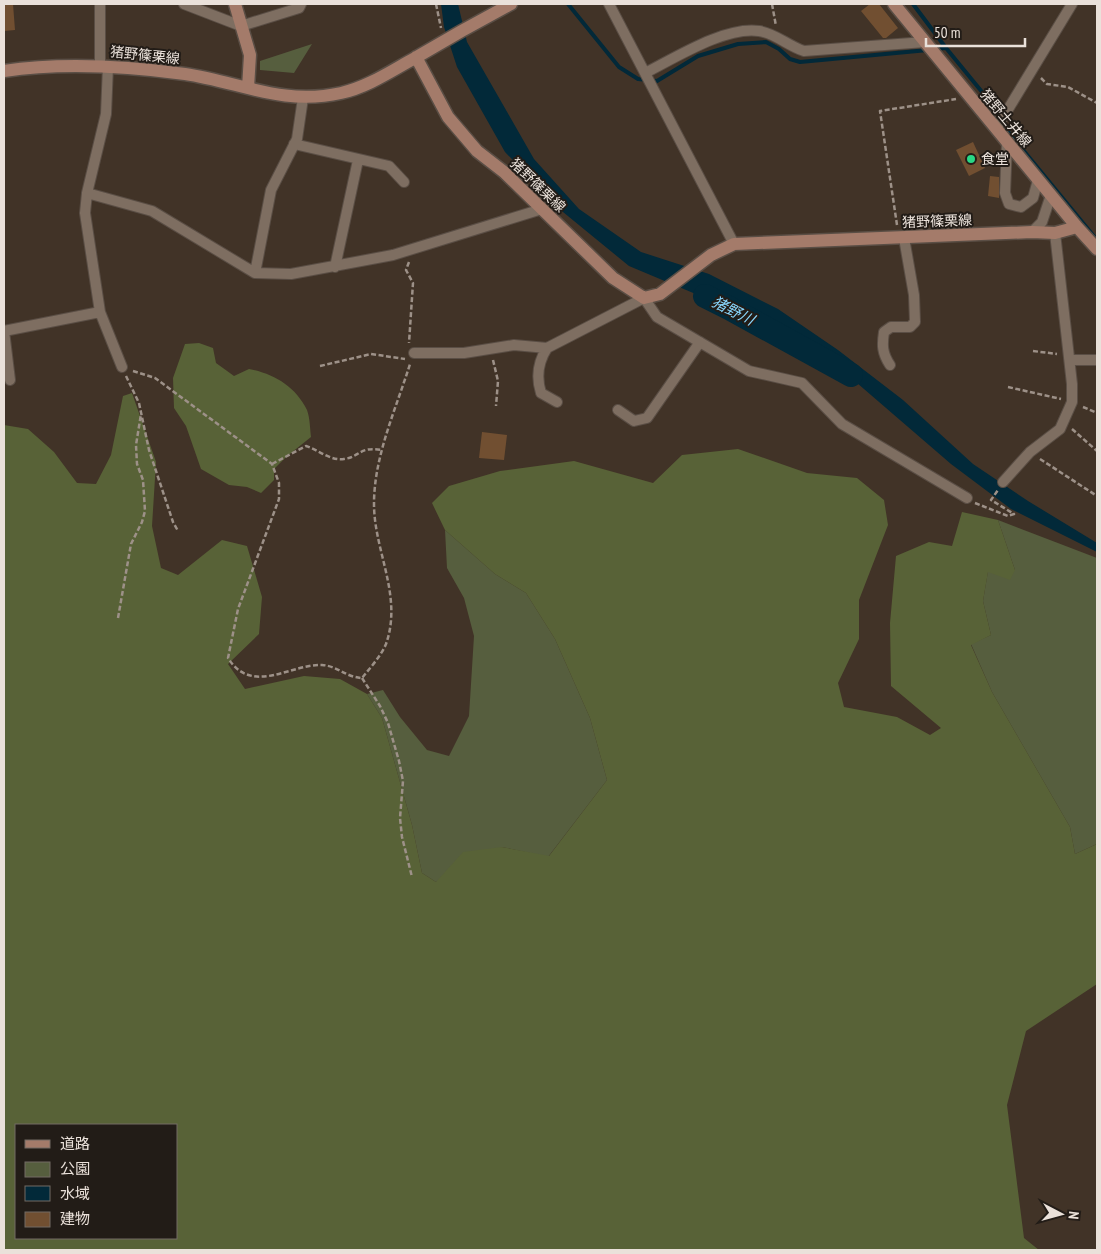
<svg xmlns="http://www.w3.org/2000/svg" width="1101" height="1254" viewBox="0 0 1101 1254" font-family="'PT Sans Narrow','Noto Sans JP',sans-serif">
<style>
.green{fill:#565e3e}
.forest{fill:#586237;fill-rule:evenodd}
.water{fill:#022939}
.lines{fill:none;stroke-linecap:round;stroke-linejoin:round}
.stream{stroke:#022939;stroke-width:4}
.river{stroke:#022939;stroke-width:24}
.building{fill:#714f31}
.street-casing{stroke:#5a4e45;stroke-width:12}
.secondary-casing{stroke:#5a4e45;stroke-width:15}
.path{stroke:#9d9188;stroke-width:2.5;stroke-dasharray:5 2.5;stroke-linecap:butt}
.street{stroke:#7e6e61;stroke-width:10}
.secondary{stroke:#a47b6a;stroke-width:12}
.poi-dot{fill:#29d885;stroke:#221c17;stroke-width:2}
.labels{text-anchor:middle;stroke-width:4;stroke-linejoin:round;paint-order:stroke}
.street-label{font-size:14px;fill:#eae1da;stroke:#221c17}
.poi-label{font-size:14px;fill:#eae1da;stroke:#221c17;text-anchor:start}
.water-label{font-size:15px;font-style:italic;fill:#89d7fd;stroke:#221c17}
</style>
<rect width="100%" height="100%" fill="#413327"/>
<path class="green" d="M 312,44 L 294,73 L 260,70 L 260,61 Z
M 998,520 L 1097,558 L 1097,844 L 1075,854 L 1070,827 L 992,692 L 971,644 L 991,635 L 983,601 L 988,571 L 1015,570 Z
M 445,530 L 495,574 L 526,593 L 555,639 L 590,718 L 607,780 L 548,857 L 502,847 L 436,882 L 422,873 L 412,825 L 382,718 L 367,694 L 383,690 L 400,717 L 427,750 L 449,756 L 469,716 L 474,636 L 464,598 L 447,568 Z"/>
<path class="forest" d="M 199,343 L 213,348 L 216,363 L 234,376 L 249,369 C 274,374 295,386 307,410 C 310,418 310,429 311,437 L 286,457 L 274,469 L 274,480 L 261,493 L 247,487 L 229,485 L 201,469 L 186,426 L 174,408 L 173,378 L 185,344 Z
M 132,393 L 156,462 L 152,526 L 161,568 L 178,575 L 222,540 L 247,546 L 262,597 L 259,634 L 228,664 L 245,689 L 304,676 L 340,679 L 367,694 L 382,718 L 412,825 L 422,873 L 436,882 L 463,852 L 502,847 L 549,856 L 607,780 L 590,718 L 555,639 L 526,593 L 495,574 L 445,530 L 432,503 L 449,486 L 500,471 L 574,461 L 653,483 L 682,455 L 738,449 L 807,473 L 857,478 L 884,500 L 888,525 L 859,600 L 859,639 L 838,683 L 844,707 L 897,717 L 930,735 L 941,728 L 891,686 L 890,623 L 896,556 L 929,542 L 952,546 L 962,512 L 998,520 L 1015,570 L 1010,580 L 988,572 L 983,601 L 991,635 L 971,645 L 992,692 L 1070,827 L 1075,854 L 1097,844 L 1097,984 L 1026,1031 L 1007,1105 L 1024,1238 L 1039,1250 L 4,1250 L 4,425 L 28,429 L 54,452 L 77,483 L 96,484 L 111,455 L 123,396 ZM 16,1125 L 176,1125 L 176,1238 L 16,1238 Z"/>
<path class="water" d="M 441,4 L 458,4 L 467,42 L 534,159 L 579,209 L 641,252 L 709,274 L 778,309 L 838,350 L 903,400 L 973,464 L 1028,501 L 1097,543 L 1097,552 L 1011,509 L 951,464 L 835,364 L 729,308 L 629,266 L 563,212 L 505,152 L 457,67 L 444,27 Z"/>
<g class="lines">
<path class="stream" d="M 568,4 L 619,67 L 638,79 L 657,81 L 698,56 L 738,44 L 766,42 L 779,49 L 790,59 L 800,62 L 928,50
M 913,4 L 946,48
M 935,49 L 946,48 L 996,109 L 1005,128 L 1097,240"/>
<path class="river" d="M 705,296 L 729,308 L 851,375"/>
</g>
<path class="building" d="M 4,4 L 13,4 L 15,30 L 4,31 Z
M 870,4 L 879,4 L 898,28 L 886,38 L 883,38 L 861,11 Z
M 973,142 L 985,168 L 969,176 L 956,150 Z
M 990,176 L 999,177 L 999,198 L 988,196 Z
M 482,432 L 507,435 L 504,460 L 479,458 Z"/>
<g class="lines">
<g class="street-casing">
<path id="street" d="M 100,4 L 100,66
M 184,4 L 241,26 L 299,8 L 301,4
M 609,4 L 734,244
M 108,66 L 106,114 L 87,193 L 152,211 L 255,273 L 291,274 L 393,255 L 542,209
M 645,73 C 675,58 725,26 759,31 C 775,33 788,46 804,51 L 925,42
M 996,129 L 1072,4
M 1007,142 L 1005,193 L 1009,204 L 1021,207 L 1033,198 L 1038,180
M 294,144 L 389,166 L 404,182
M 87,193 L 85,213 L 100,312 L 122,367
M 1032,232 L 1042,222 L 1051,195
M 335,267 L 358,160
M 255,273 L 271,190 L 297,139 L 303,98
M 547,348 C 538,362 536,377 541,393 L 557,402
M 414,353 L 464,353 L 514,345 L 547,348 L 644,298 L 657,317 L 749,371 L 802,383 L 842,424 L 967,498
M 1070,360 L 1097,360
M 890,365 C 882,353 882,345 884,332 L 891,327 L 910,327 L 915,322 L 914,295 L 904,238
M 10,380 L 4,331 L 100,312
M 618,410 L 634,421 L 647,418 L 700,342
M 1003,482 L 1030,452 L 1060,429 L 1072,402 L 1072,384 L 1055,233"/>
</g>
<g class="secondary-casing">
<path id="secondary" d="M 235,4 L 250,55 L 248,88
M 894,4 L 1077,227 L 1097,249
M 416,57 L 448,117 L 477,151 L 504,172 L 613,278 L 644,298 L 660,294 L 711,255 L 734,244 L 1032,232 L 1055,233 L 1077,227
M 4,71 C 64,62 125,66 185,74 C 240,82 282,106 341,93 C 368,87 391,71 415,58 C 447,39 479,21 511,4"/>
</g>
<path class="path" d="M 436,4 L 441,28
M 772,4 L 776,26
M 1041,78 L 1047,84 L 1068,87 L 1097,103
M 897,225 L 880,111 L 956,99
M 409,262 L 406,270 L 413,283 L 409,343
M 1033,351 L 1057,354
M 493,360 L 498,381 L 496,406
M 320,366 L 371,354 L 405,359
M 133,371 L 155,378 L 272,464 L 279,483 L 279,499 L 238,609 L 228,658 C 252,696 290,664 322,665 C 338,666 345,677 362,678 C 370,668 381,656 386,644 C 403,596 374,551 374,504 C 374,456 396,409 410,364
M 126,376 L 139,403 L 149,450 L 173,522 L 178,531
M 1008,387 L 1061,399
M 1083,407 L 1097,413
M 1072,429 L 1097,451
M 1040,459 L 1097,496
M 272,464 L 306,446 C 319,450 330,461 344,459 C 360,457 359,446 382,450
M 975,503 L 1008,516 L 1014,514 L 991,500 L 998,490
M 118,618 L 131,544 L 142,522 L 145,511 L 143,480 L 137,464 L 136,445 L 141,414
M 362,678 L 380,706 L 388,723 L 399,761 L 403,781 L 400,818 L 402,837 L 412,877"/>
<use href="#street" class="street"/>
<use href="#secondary" class="secondary"/>
</g>
<circle class="poi-dot" cx="971" cy="159" r="5"/>
<g class="labels">
<g class="street-label">
<text transform="translate(145 55) rotate(6)" y="5">猪野篠栗線</text>
<text transform="translate(1006 118) rotate(50)" y="5">猪野土井線</text>
<text transform="translate(538 185) rotate(44)" y="5">猪野篠栗線</text>
<text transform="translate(937 221) rotate(-2)" y="5">猪野篠栗線</text>
</g>
<g class="poi-label">
<text x="981" y="164">食堂</text>
</g>
<g class="water-label">
<text transform="translate(733 311) rotate(27)" y="5">猪野川</text>
</g>
</g>
<rect width="1101" height="1254" fill="none" stroke="#eae1da" stroke-width="10"/>
<rect x="15" y="1124" width="162" height="115" fill="#221c17" stroke="#726b65"/>
<rect x="25" y="1140" width="25" height="8" fill="#a47b6a" stroke="#726b65"/>
<text x="60" y="1149" font-size="15" fill="#eae1da">道路</text>
<rect x="25" y="1162" width="25" height="15" fill="#565e3e" stroke="#726b65"/>
<text x="60" y="1174" font-size="15" fill="#eae1da">公園</text>
<rect x="25" y="1186" width="25" height="15" fill="#022939" stroke="#726b65"/>
<text x="60" y="1199" font-size="15" fill="#eae1da">水域</text>
<rect x="25" y="1212" width="25" height="15" fill="#714f31" stroke="#726b65"/>
<text x="60" y="1224" font-size="15" fill="#eae1da">建物</text>
<g transform="translate(1061 1214) rotate(96)" stroke="#221c17" stroke-width="4" paint-order="stroke">
<path d="M0-4L9 19L0 12L-9 19Z" fill="#eae1da"/>
<text y="-8" font-size="14" font-weight="bold" text-anchor="middle" fill="#eae1da">N</text>
</g>
<path d="M926 38v8h99v-8" fill="none" stroke="#eae1da" stroke-width="2.5"/>
<text x="934" y="38" font-size="15" fill="#eae1da" stroke="#221c17" stroke-width="4" paint-order="stroke">50 m</text>
</svg>
